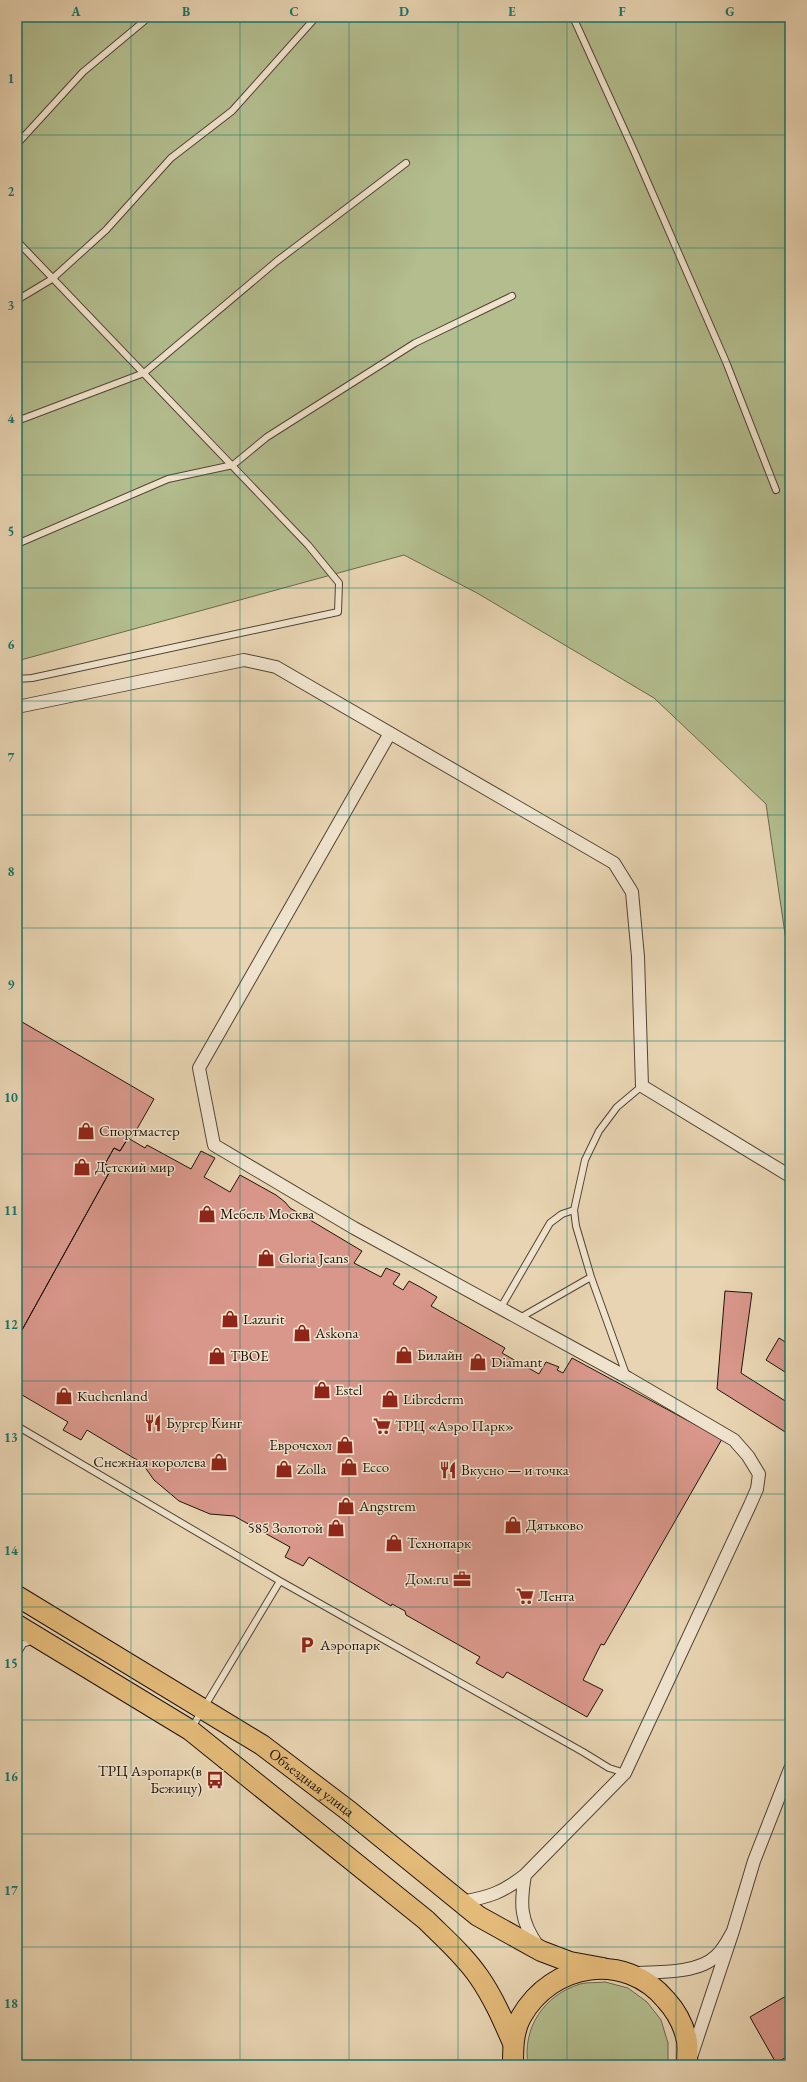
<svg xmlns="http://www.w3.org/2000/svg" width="807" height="2082" viewBox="0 0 807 2082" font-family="'EB Garamond',serif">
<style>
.green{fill:#b3bd8e;stroke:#6a684c}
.building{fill:#d9978b;stroke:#20140a}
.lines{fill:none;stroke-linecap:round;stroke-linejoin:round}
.service-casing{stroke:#524434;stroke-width:8}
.minor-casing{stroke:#524434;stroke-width:14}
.primary-casing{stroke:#20140a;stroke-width:22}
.service{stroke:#f0e3cd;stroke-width:6}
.minor{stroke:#f0e3cd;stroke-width:12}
.primary{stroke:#e4ba79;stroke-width:20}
.grid{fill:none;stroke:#0f766e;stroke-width:1;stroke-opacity:0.55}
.labels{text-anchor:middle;stroke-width:3;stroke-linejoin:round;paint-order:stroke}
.poi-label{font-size:15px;fill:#20140a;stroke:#f0e3cd;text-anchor:start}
.street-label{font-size:15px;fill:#20140a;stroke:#f0e3cd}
.neatline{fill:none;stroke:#0f766e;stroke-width:1.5}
.grid-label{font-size:13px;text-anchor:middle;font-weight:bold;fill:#0f766e}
</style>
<rect width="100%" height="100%" fill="#e8d4b2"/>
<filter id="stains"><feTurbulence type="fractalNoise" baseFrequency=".005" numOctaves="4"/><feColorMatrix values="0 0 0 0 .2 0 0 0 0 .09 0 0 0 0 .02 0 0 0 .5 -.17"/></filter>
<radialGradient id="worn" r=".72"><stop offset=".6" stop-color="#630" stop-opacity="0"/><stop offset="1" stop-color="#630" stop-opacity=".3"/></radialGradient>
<path class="green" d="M 17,17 L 790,17 L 790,968 L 766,804 L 654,698 L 477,593 L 404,555 L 17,661 Z
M 605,1982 L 628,1988 L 647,2002 L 661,2020 L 668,2043 L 668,2065 L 528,2065 C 522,2028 544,1995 580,1984 C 588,1982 597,1983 605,1982 Z"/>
<path class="building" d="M 17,1019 L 154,1099 L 133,1136 L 130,1135 L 120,1151 L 114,1148 L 105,1164 L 109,1166 L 106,1172 L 109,1173 L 17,1339 Z
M 128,1138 L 145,1148 L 147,1145 L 191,1169 L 201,1151 L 215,1158 L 204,1177 L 230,1192 L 240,1175 L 276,1195 L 285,1202 L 290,1208 L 362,1251 L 354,1263 L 381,1277 L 386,1268 L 400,1274 L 393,1284 L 403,1290 L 409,1281 L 422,1288 L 437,1297 L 431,1306 L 505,1348 L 502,1353 L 539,1374 L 546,1362 L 559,1367 L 557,1370 L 563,1373 L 572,1358 L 722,1439 L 604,1645 L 601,1644 L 583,1680 L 603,1690 L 587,1717 L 507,1672 L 503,1678 L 476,1663 L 480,1657 L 406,1615 L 405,1611 L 392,1604 L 391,1606 L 309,1557 L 303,1566 L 285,1557 L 290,1547 L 234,1516 L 210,1514 L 179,1501 L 154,1480 L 142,1463 L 87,1430 L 81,1440 L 63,1430 L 68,1422 L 17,1392 L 17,1339 L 109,1173 L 106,1172 L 109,1166 L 105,1164 L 114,1148 L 120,1151 Z
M 725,1291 L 752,1293 L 741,1373 L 790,1404 L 790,1435 L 717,1389 Z
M 779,1338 L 790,1345 L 790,1363 L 785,1372 L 766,1360 Z
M 786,1996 L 790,2002 L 790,2055 L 776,2063 L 750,2017 Z"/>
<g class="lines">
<g class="service-casing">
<path id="service" d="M 573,17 L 634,151 L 726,362 L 776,490
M 17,144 L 83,72 L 149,17
M 17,241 L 308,545 L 339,583 L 338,612 L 32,678 L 17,679
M 17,300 L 52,279 L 106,230 L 171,158 L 232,111 L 316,17
M 17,421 L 144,373 L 277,261 L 406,163
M 17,544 L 168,479 L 233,465 L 267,437 L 415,343 L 512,296
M 500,1309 L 550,1223 L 562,1214 L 574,1210
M 518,1319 L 591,1277
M 627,1377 L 591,1277 L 576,1226 L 574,1210 L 585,1160 L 599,1131 L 617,1107 L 642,1086
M 17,1426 L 280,1581 L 583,1752 L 609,1768 L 625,1773
M 17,1654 L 23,1644 L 33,1640
M 191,1729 L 280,1581"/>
</g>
<g class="minor-casing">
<path id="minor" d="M 17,707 L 244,660 L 276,667 L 614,863 L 632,892 L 638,957 L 642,1086 L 790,1176
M 390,733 L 199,1068 L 214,1145 L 354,1228 L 628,1378 L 734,1440 L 748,1456 L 759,1474 L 757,1489 L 750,1505 L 625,1773 L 525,1875 C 502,1893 489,1897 461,1902
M 525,1875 C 520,1904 520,1921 538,1946
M 733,1931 L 754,1861 L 790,1769
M 633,1973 C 657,1972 698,1974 716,1956 C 724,1949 728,1940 733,1931 L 692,2054"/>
</g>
<g class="primary-casing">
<g id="primary">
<path id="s1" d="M 17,1596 L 262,1745 L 349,1811 L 478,1916 L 541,1951 L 570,1962 L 603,1968"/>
<path d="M 17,1625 L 190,1730 L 426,1920 C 444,1938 464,1955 479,1977 C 493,1997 503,2020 513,2043"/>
<path d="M 513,2065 C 513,2049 513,2032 521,2017 C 552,1962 625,1951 666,2000 C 676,2011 684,2026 687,2041 C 688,2048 687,2057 687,2065"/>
</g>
</g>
<use href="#service" class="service"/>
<use href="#minor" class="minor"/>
<use href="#primary" class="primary"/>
</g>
<path class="grid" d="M 131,17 L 131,2065M 240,17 L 240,2065M 349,17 L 349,2065M 458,17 L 458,2065M 567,17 L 567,2065M 676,17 L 676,2065M 17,135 L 790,135M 17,248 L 790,248M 17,362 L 790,362M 17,475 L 790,475M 17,588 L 790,588M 17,701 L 790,701M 17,815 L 790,815M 17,928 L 790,928M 17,1041 L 790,1041M 17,1154 L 790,1154M 17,1267 L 790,1267M 17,1381 L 790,1381M 17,1494 L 790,1494M 17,1607 L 790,1607M 17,1720 L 790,1720M 17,1834 L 790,1834M 17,1947 L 790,1947"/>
<defs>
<g id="shop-bare" transform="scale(1.38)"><path d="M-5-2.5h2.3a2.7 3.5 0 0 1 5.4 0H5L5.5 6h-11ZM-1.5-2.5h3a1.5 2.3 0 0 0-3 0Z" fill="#8f2418" stroke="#f0e3cd" stroke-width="2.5" paint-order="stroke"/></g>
<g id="restaurant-bare" transform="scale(1.38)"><path d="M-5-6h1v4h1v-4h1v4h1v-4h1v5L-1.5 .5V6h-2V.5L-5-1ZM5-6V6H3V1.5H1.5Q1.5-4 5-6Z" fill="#8f2418" stroke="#f0e3cd" stroke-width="2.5" paint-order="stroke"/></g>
<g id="supermarket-bare" transform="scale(1.38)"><path d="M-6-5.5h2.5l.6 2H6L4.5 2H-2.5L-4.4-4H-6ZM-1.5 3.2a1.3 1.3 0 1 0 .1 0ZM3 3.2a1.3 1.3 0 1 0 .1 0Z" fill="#8f2418" stroke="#f0e3cd" stroke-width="2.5" paint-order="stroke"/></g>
<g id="office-bare" transform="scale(1.38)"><path d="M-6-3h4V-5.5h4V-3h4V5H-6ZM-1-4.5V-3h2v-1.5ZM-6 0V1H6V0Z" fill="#8f2418" stroke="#f0e3cd" stroke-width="2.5" paint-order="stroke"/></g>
<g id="parking-bare" transform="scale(1.38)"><path d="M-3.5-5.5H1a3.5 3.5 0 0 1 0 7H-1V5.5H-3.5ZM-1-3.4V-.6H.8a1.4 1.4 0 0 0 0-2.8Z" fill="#8f2418" stroke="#f0e3cd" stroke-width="2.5" paint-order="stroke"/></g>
<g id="bus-bare" transform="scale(1.38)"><path d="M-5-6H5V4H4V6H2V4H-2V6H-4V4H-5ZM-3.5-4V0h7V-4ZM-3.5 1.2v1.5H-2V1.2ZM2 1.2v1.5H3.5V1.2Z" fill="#8f2418" stroke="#f0e3cd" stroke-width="2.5" paint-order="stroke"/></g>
</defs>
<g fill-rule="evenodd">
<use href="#shop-bare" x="86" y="1131"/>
<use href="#shop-bare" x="82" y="1167"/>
<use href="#shop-bare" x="207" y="1214"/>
<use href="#shop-bare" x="266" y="1258"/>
<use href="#shop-bare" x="230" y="1319"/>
<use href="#shop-bare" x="302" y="1333"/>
<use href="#shop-bare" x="404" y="1355"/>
<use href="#shop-bare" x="217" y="1356"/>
<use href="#shop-bare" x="478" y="1362"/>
<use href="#shop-bare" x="322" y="1390"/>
<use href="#shop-bare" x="64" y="1396"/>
<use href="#shop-bare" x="390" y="1399"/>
<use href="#restaurant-bare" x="153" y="1423"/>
<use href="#supermarket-bare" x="382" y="1426"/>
<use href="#shop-bare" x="345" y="1445"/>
<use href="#shop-bare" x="219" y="1462"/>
<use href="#shop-bare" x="349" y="1467"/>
<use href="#shop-bare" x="284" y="1469"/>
<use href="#restaurant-bare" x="448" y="1470"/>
<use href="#shop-bare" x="346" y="1506"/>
<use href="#shop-bare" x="513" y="1525"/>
<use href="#shop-bare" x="336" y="1528"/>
<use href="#shop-bare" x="394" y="1543"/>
<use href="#office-bare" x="462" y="1579"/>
<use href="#supermarket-bare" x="525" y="1596"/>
<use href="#parking-bare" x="307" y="1645"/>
<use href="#bus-bare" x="215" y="1780"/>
</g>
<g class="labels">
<g class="poi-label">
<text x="99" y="1136">Спортмастер</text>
<text x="95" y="1172">Детский мир</text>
<text x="220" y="1219">Мебель Москва</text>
<text x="279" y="1263">Gloria Jeans</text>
<text x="243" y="1324">Lazurit</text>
<text x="315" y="1338">Askona</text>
<text x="417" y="1360">Билайн</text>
<text x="230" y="1361">ТВОЕ</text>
<text x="491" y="1367">Diamant</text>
<text x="335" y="1395">Estel</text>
<text x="77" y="1401">Kuchenland</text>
<text x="403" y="1404">Librederm</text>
<text x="166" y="1428">Бургер Кинг</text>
<text x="395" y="1431">ТРЦ «Аэро Парк»</text>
<text x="332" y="1450" text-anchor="end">Еврочехол</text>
<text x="206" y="1467" text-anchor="end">Снежная королева</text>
<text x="362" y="1472">Ecco</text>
<text x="297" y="1474">Zolla</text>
<text x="461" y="1475">Вкусно — и точка</text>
<text x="359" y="1511">Angstrem</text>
<text x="526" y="1530">Дятьково</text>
<text x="323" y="1533" text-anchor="end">585 Золотой</text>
<text x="407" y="1548">Технопарк</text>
<text x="449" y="1584" text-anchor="end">Дом.ru</text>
<text x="538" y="1601">Лента</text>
<text x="320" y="1650">Аэропарк</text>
<text x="202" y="1776" text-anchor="end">ТРЦ Аэропарк(в<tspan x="202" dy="17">Бежицу)</tspan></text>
</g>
<g class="street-label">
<text dy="5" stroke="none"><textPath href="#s1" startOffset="349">Объездная улица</textPath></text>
</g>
</g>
<rect width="807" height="2082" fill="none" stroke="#e8d4b2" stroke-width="44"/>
<rect x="22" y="22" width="763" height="2038" class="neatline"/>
<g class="grid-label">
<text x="76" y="16">A</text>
<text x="186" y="16">B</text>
<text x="294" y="16">C</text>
<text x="404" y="16">D</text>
<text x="512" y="16">E</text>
<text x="622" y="16">F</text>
<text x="730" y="16">G</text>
<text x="11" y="83">1</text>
<text x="11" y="196">2</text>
<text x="11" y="310">3</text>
<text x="11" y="423">4</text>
<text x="11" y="536">5</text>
<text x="11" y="649">6</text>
<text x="11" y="762">7</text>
<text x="11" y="876">8</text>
<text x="11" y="989">9</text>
<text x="11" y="1102">10</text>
<text x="11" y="1215">11</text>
<text x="11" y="1329">12</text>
<text x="11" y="1442">13</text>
<text x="11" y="1555">14</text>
<text x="11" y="1668">15</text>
<text x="11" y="1781">16</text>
<text x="11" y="1895">17</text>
<text x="11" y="2008">18</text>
</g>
<rect width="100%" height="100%" filter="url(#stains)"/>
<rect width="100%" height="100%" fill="url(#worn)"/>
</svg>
